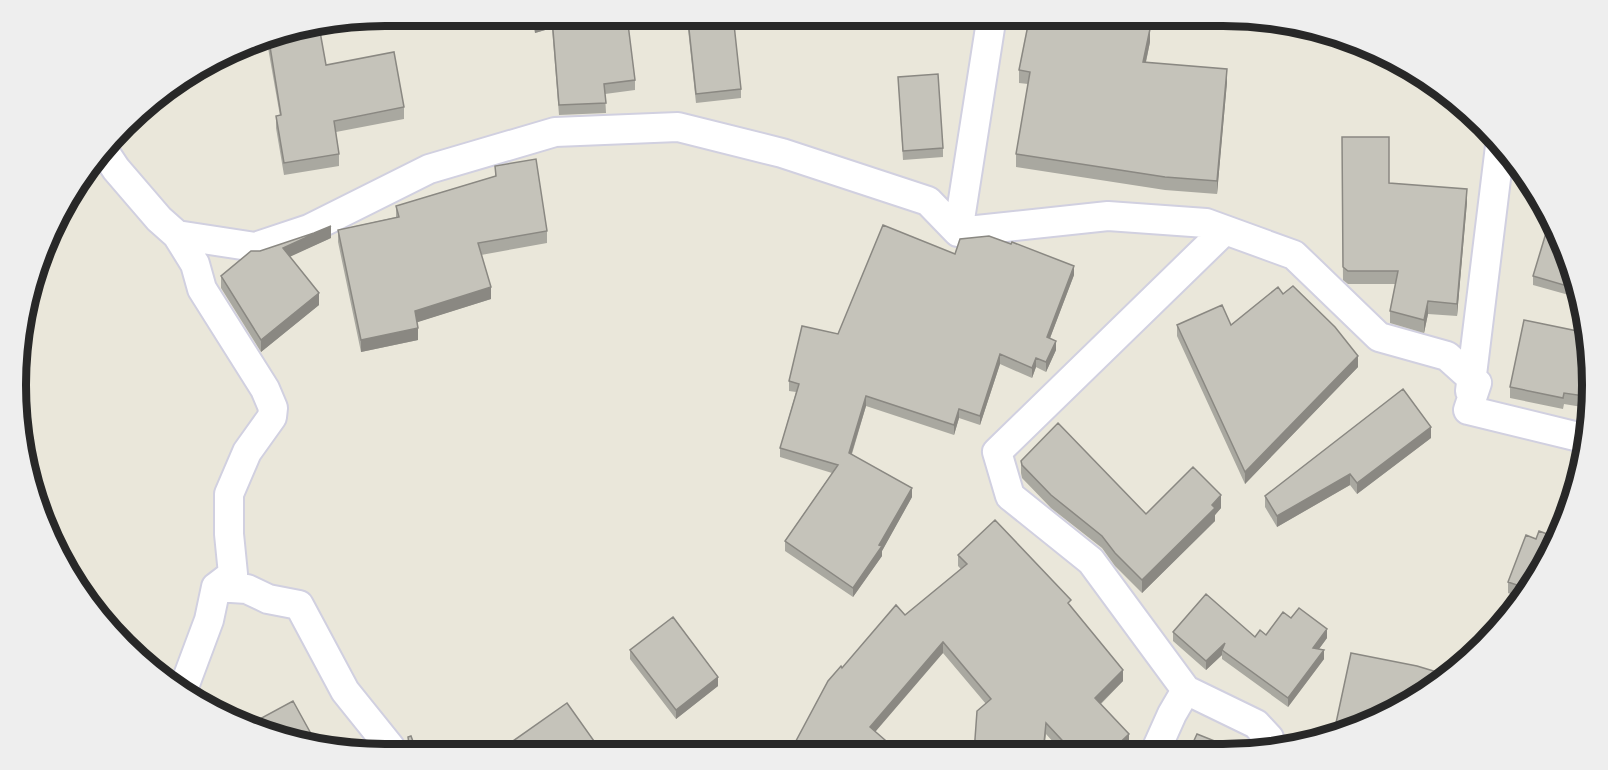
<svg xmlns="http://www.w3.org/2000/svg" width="1608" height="770" viewBox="0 0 1608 770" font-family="Raleway,sans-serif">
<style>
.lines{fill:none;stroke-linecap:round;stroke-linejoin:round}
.street-casing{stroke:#d1d0e0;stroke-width:32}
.street{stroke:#fff;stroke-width:28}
.wall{fill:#a9a8a0}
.shaded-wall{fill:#8a8882}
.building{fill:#c5c3ba;stroke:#8a8882;stroke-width:1.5}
.rim{fill:none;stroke:#282828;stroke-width:8}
</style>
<rect width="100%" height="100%" fill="#eae7da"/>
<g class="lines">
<g class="street-casing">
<path id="street" d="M 104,151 L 116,169 L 159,219 L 177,235 L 195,264 L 202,289 L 265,389 L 273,408 L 272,417 L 247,452 L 229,494 L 229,534 L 233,574 L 216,587 L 247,589 L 268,599 L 299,605 L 345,691 L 390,747 L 393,755
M 1225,230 L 997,452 L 1010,496 L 1091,561 L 1186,690 L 1256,724 L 1269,738 L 1269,752
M 958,232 L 992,15
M 177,235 L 255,247 L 309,229 L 429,169 L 555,132 L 678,127 L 782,153 L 928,201 L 958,232 L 1108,216 L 1206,223 L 1294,255 L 1379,337 L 1447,356 L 1477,383 L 1468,410 L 1583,438
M 1470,391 L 1500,146
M 184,687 L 209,620 L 216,587
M 1155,752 L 1172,714 L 1186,690"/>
</g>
<use href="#street" class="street"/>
</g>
<path class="wall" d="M 530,15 L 598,15 L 599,20 L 635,80 L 635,90 L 605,94 L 606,113 L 559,115 L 552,28 L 535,33 Z
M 688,20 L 741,89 L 741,98 L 696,103 L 688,29 Z
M 319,26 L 326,65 L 404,107 L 404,119 L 336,132 L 339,154 L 339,166 L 284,175 L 276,128 L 276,116 L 280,116 L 267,42 L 267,34 Z
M 1150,42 L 1146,62 L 1227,82 L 1217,194 L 1165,190 L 1016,167 L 1016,154 L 1028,84 L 1019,83 L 1019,70 Z
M 898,77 L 943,148 L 943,157 L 903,160 Z
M 1342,137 L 1389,183 L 1467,202 L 1457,316 L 1428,314 L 1424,333 L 1390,323 L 1390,311 L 1396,284 L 1348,284 L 1343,280 Z
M 495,166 L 547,231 L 547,243 L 481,255 L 491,299 L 417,322 L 418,340 L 361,352 L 338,242 L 338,230 L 396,217 L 396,206 L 495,176 Z
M 331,238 L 290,256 L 319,305 L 261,352 L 221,288 L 221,276 L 260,251 Z
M 1565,244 L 1576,297 L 1533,285 L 1533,276 Z
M 955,254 L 1074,275 L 1050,338 L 1056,350 L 1046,372 L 1036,367 L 1032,378 L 1000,364 L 980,425 L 959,418 L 954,435 L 866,406 L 852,454 L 912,497 L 882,551 L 882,556 L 853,597 L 785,551 L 785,541 L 832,473 L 780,457 L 780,448 L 796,392 L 789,391 L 789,381 L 838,334 Z
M 1283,294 L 1358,367 L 1245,484 L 1177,336 L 1177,325 L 1231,325 Z
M 1593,385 L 1588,408 L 1564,404 L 1563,409 L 1510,398 L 1510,387 Z
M 1431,438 L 1357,494 L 1350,485 L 1277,527 L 1265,507 L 1265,496 Z
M 1021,461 L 1146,514 L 1221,508 L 1215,515 L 1215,521 L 1142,593 L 1115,566 L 1102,548 L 1051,508 L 1022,478 L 1021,473 Z
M 1558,538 L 1523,599 L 1508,593 L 1508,582 L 1536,539 Z
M 958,555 L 1071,607 L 1123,681 L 1101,704 L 1129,745 L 1122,752 L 1063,753 L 1046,734 L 1044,753 L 974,753 L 986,704 L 943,653 L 789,754 L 905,615 L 961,569 L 958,566 Z
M 1291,618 L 1327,638 L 1319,649 L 1324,659 L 1288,707 L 1222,659 L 1222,655 L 1206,670 L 1173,641 L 1173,632 L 1255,637 L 1266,635 Z
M 630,650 L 718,686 L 676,719 L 630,659 Z
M 1336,723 L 1364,727 L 1336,734 Z"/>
<path class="shaded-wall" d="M 552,18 L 552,28 L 535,33 L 535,22 Z
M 1150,29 L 1150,42 L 1143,75 L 1143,62 Z
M 1227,69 L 1227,82 L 1217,194 L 1217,181 Z
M 1467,189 L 1467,202 L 1457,316 L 1457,304 Z
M 331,226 L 331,238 L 283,260 L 283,248 Z
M 1074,266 L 1074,275 L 1047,346 L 1047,337 Z
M 491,287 L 491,299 L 415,323 L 415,311 Z
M 319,293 L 319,305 L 261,352 L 261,340 Z
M 1428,301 L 1428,314 L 1424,333 L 1424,320 Z
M 418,328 L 418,340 L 361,352 L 361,340 Z
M 1056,341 L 1056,350 L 1046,372 L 1046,362 Z
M 1000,354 L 1000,364 L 980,425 L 980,416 Z
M 1358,356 L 1358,367 L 1245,484 L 1245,472 Z
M 1036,358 L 1036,367 L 1032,378 L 1032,368 Z
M 866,396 L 866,406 L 849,462 L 849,453 Z
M 959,409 L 959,418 L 954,435 L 954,425 Z
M 1431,427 L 1431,438 L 1357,494 L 1357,483 Z
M 1350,474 L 1350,485 L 1277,527 L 1277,516 Z
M 912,488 L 912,497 L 882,551 L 882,556 L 853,597 L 853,588 L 879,545 Z
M 1221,495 L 1221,508 L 1215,515 L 1215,521 L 1142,593 L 1142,580 Z
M 1327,629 L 1327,638 L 1313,657 L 1313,648 Z
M 943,642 L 943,653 L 870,738 L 870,727 Z
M 1225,643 L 1222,650 L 1222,655 L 1206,670 L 1206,661 Z
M 1324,650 L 1324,659 L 1288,707 L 1288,698 Z
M 1123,670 L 1123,681 L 1095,709 L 1095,698 Z
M 718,677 L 718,686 L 676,719 L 676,710 Z
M 1046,723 L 1044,753 L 1043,753 Z
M 1129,734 L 1129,745 L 1122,752 L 1110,752 Z
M 594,741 L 593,754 L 575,754 Z"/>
<path class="building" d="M 533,15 L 598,15 L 599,20 L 627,16 L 635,80 L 604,84 L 606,103 L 559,105 L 552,18 L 535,22 Z
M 726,15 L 733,15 L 741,89 L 696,94 L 688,20 Z
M 1030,15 L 1074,15 L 1150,29 L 1143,62 L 1227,69 L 1217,181 L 1165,177 L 1016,154 L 1030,72 L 1019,70 Z
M 319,26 L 326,65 L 394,52 L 404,107 L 334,121 L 339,154 L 284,163 L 276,116 L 281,115 L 268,34 Z
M 938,74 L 943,148 L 903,151 L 898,77 Z
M 1342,137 L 1389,137 L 1389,183 L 1467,189 L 1457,304 L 1428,301 L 1424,320 L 1390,311 L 1398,271 L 1348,271 L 1343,267 Z
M 536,159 L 547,231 L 478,243 L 491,287 L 415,311 L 418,328 L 361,340 L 338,230 L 399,217 L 396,206 L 496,176 L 495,166 Z
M 883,225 L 955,254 L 960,239 L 989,236 L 1011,244 L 1012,242 L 1074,266 L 1047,337 L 1056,341 L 1046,362 L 1036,358 L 1032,368 L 1000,354 L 980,416 L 959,409 L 954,425 L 866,396 L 849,453 L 912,488 L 879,545 L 882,546 L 853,588 L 785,541 L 838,465 L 780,448 L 799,384 L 789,381 L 802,326 L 838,334 Z
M 331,226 L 283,248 L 319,293 L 261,340 L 221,276 L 251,251 L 260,251 L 314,233 Z
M 1546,233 L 1560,237 L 1565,244 L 1574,288 L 1533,276 Z
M 1293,286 L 1335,327 L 1358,356 L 1245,472 L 1177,325 L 1222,305 L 1231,325 L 1278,287 L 1283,294 Z
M 1524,320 L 1582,332 L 1593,385 L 1591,397 L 1564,393 L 1563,398 L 1510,387 Z
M 1403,389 L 1431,427 L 1357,483 L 1350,474 L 1277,516 L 1265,496 Z
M 1058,423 L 1146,514 L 1193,467 L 1221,495 L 1212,505 L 1215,508 L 1142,580 L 1115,553 L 1102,536 L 1051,495 L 1022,465 L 1021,461 Z
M 995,520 L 1071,600 L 1068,603 L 1123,670 L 1095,698 L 1129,734 L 1110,752 L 1074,753 L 1046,723 L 1043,753 L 974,753 L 977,711 L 991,699 L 943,642 L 870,727 L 900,753 L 789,754 L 828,681 L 841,666 L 842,668 L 896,605 L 905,615 L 967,564 L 958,555 Z
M 1539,531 L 1558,538 L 1529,589 L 1508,582 L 1526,535 L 1536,539 Z
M 1206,594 L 1255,637 L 1260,630 L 1266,635 L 1283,612 L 1291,618 L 1299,608 L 1327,629 L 1313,648 L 1324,650 L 1288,698 L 1222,650 L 1225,643 L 1206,661 L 1173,632 Z
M 673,617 L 718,677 L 676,710 L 630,650 Z
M 1351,653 L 1417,666 L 1450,676 L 1448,679 L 1364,727 L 1359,728 L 1336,723 Z
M 293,701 L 315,741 L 245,727 Z
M 567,703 L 594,741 L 575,754 L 493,755 Z
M 1197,734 L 1242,752 L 1180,752 L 1183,744 L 1191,747 Z
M 411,736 L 418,755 L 402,755 L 406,752 L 409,744 L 408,737 Z
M 377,747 L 383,755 L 366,751 Z"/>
<path d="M0 0H1608V770H0ZM385 26H1223A359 359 0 0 1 1582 385V385A359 359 0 0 1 1223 744H385A359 359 0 0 1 26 385V385A359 359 0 0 1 385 26Z" fill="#eee" fill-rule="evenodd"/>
<path class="rim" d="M385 26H1223A359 359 0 0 1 1582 385V385A359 359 0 0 1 1223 744H385A359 359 0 0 1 26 385V385A359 359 0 0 1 385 26Z"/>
</svg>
